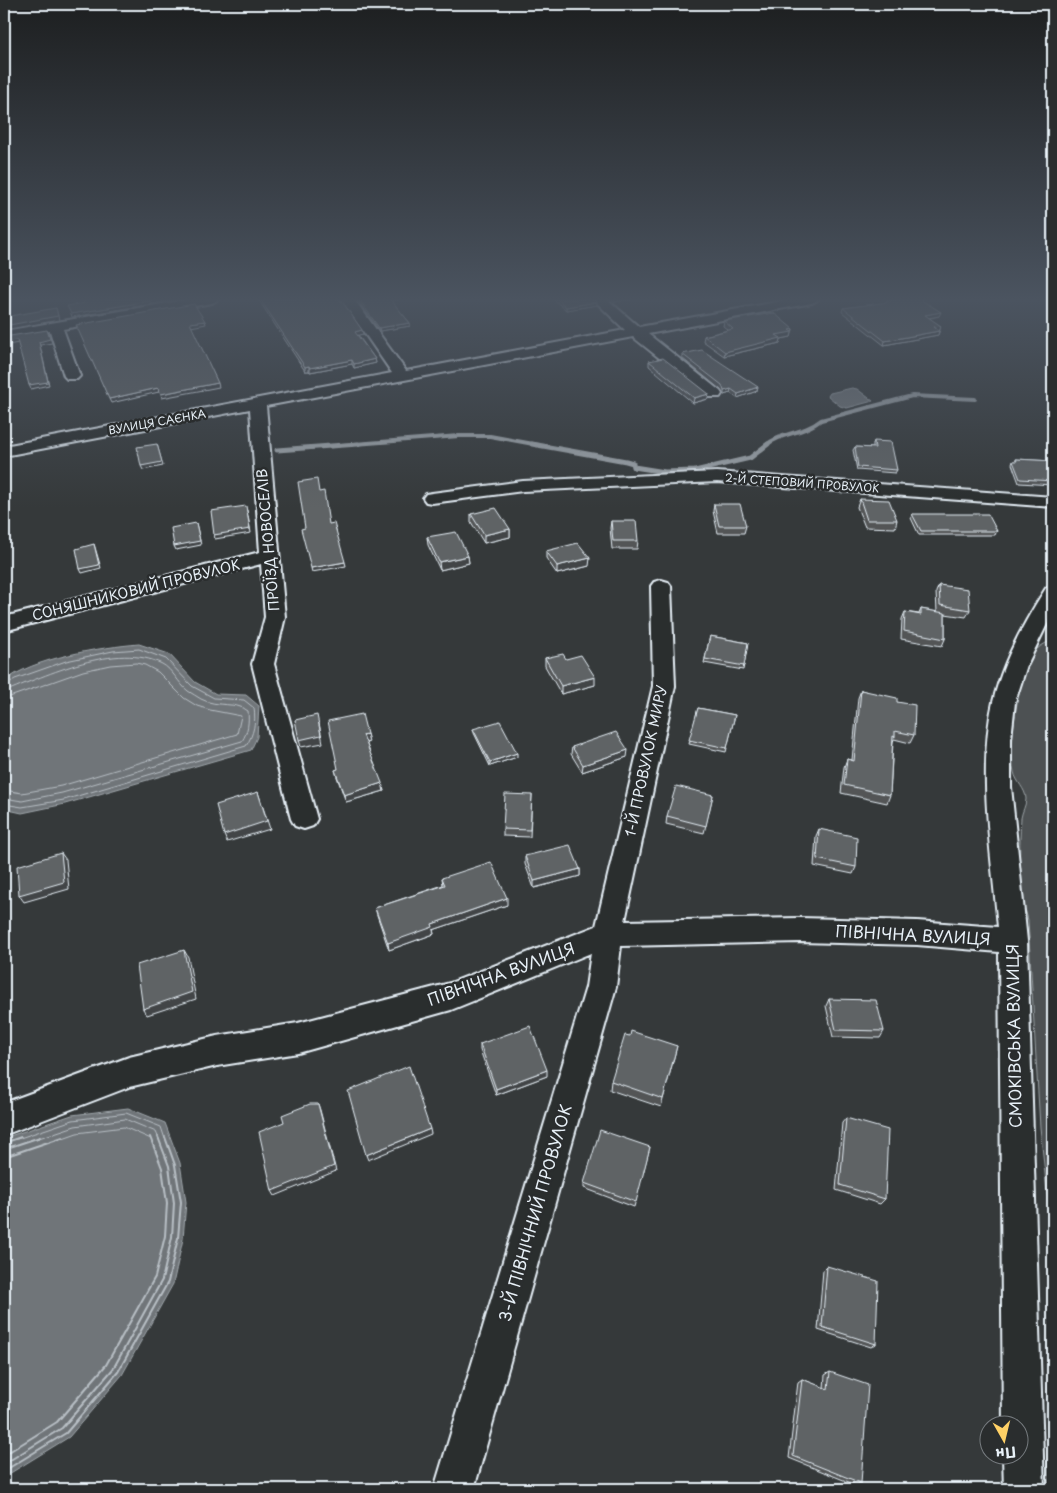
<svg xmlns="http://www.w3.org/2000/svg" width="1057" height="1493" viewBox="0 0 1057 1493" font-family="'Playpen Sans',sans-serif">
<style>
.green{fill:#4d5152;stroke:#9aa1a5}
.water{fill:#707579;stroke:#a0a7ac}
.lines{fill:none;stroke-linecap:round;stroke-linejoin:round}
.shore-far1{stroke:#b8bfc5;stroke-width:1}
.shore{stroke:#b8bfc5;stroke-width:2}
.stream-far1{stroke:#a0a7ac;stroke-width:4}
.stream{stroke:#a0a7ac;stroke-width:5}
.minor-casing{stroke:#e8f1f8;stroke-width:4}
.minor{fill:#2a2d2e;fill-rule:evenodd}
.wall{fill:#525557;stroke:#e8f1f8}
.shaded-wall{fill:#424547;stroke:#e8f1f8}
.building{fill:#5f6365;stroke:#e8f1f8}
.labels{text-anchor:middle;stroke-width:5;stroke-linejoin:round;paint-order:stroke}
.far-street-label{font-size:11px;fill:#e8f1f8;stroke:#2a2d2e}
.street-label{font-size:14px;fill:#e8f1f8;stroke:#2a2d2e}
.near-street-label{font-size:16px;fill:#e8f1f8;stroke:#2a2d2e}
</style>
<rect width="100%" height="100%" fill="#35393a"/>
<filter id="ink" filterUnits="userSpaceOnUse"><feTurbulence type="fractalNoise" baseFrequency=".02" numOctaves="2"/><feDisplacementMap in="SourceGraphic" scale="10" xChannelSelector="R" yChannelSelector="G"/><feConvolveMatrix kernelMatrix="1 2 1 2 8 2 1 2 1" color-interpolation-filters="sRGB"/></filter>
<g filter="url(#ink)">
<path class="green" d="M 1053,639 L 1053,1249 L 1040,1127 L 1028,920 C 1018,887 1019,852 1021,818 C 1022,811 1026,806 1026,799 C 1026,789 1016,782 1014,772 C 1008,745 1018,670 1037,649 C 1041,645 1049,642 1053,639 Z
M 1053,1281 L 1053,1489 L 1048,1489 L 1047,1412 Z"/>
<path class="water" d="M 852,388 L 857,389 L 873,401 L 847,408 L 840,406 L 828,396 L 830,393 Z
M 139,644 L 169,654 L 195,682 L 216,694 L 246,695 L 259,706 L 257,737 L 251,750 L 65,804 L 22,813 L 4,809 L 4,682 C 31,658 103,647 139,644 Z
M 128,1108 L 165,1123 L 180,1163 L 186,1202 L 183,1239 L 173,1284 L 122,1375 L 69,1437 L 4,1477 L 4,1138 L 72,1115 Z"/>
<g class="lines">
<path class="shore-far1" d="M 4,686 L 15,679 L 66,661 L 113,651 L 139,649 L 166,659 L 192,686 L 214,698 L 244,700 L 254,708 C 256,722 254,734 246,746 L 64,800 L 22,807 L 4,804
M 4,692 C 47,675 117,641 162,664 C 172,669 179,684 188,691 C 192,694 197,696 201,699 C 218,708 236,701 248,711 C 249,722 248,732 242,741 L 62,793 L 22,801 L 4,798
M 4,699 L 83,671 L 110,665 L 136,663 L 145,665 L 158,672 L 184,698 L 197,706 L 210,710 L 241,716 L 237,734 L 61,786 L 22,793 L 4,790
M 17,1139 L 73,1120 L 126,1113 L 161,1127 L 165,1139
M 36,1139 L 75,1126 L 125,1119 L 156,1132 L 159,1139
M 60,1139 L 77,1133 L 124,1127 L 151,1139"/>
<path class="shore" d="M 4,1143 L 21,1137
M 4,1149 L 40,1137
M 4,1157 L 63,1137
M 4,1455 L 57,1422 L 106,1365 L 155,1277 L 165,1236 L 167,1203 L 162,1168 L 150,1137
M 4,1464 L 62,1428 L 113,1369 L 162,1280 L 172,1237 L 174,1203 L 169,1166 L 158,1137
M 4,1471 L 66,1433 L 118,1372 L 168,1282 L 178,1238 L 181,1202 L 175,1165 L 165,1137"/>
<path class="stream-far1" d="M 342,445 L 459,436 L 490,436 L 539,445
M 766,445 C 784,431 802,435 821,420 L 912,396 L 975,399"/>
<path class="stream" d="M 532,444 L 626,461 L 633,463 L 634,467 L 665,472 L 695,471 L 750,458 L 768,444
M 277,450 L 358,444"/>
<g class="minor-casing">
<path id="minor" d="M 191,299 L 219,299 L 212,303 L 63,329 L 80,376 L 77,379 L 67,379 L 64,376 L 50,331 L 4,339 L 4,331 Z
M 341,299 L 354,299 L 406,371 L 625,330 L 593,299 L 607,299 L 639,327 L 793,299 L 819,299 L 812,303 L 648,334 L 720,391 L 722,394 L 720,397 L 708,397 L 633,337 L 266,406 L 285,617 L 274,664 L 317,819 L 313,826 L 304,829 L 295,826 L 291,819 L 252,664 L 265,617 L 261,564 L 4,631 L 4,617 L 260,552 L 250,409 L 4,456 L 4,446 L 392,373 Z
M 717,472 L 1053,497 L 1053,507 L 717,482 L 523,491 L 432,503 L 426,502 L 423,498 L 426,494 L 432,493 L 523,481 Z
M 661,580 L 668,582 L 671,586 L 675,686 L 625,921 L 800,918 L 917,921 L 998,927 C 992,859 977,769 993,702 C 1002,663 1024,622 1046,588 L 1053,587 L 1053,612 L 1027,665 L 1015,702 L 1011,738 L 1011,787 L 1027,941 L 1044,1489 L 1004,1489 L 1003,1456 L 1020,1456 L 1020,1426 L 1003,1426 L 999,952 L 917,945 L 800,942 L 621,946 L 616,987 L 474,1489 L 434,1489 L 586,987 L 591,953 L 451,1010 L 298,1053 L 217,1066 L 129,1087 L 4,1135 L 4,1103 L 129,1057 L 217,1036 L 298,1023 L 450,983 L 596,926 L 653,686 L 651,586 L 654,582 Z"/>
</g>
<use href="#minor" class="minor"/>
</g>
<path class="wall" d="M 258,299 L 338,299 L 362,330 L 363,334 L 358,335 L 375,359 L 376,363 L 354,368 L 352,364 L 310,372 L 309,371 L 305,371 Z
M 357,299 L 399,299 L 399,300 L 392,301 L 410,323 L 410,326 L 380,331 Z
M 553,299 L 593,299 L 597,305 L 566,310 Z
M 609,299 L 636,299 L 614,302 Z
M 886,301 L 939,316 L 930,318 L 940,330 L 938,335 L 884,345 L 842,312 L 843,308 L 886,303 Z
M 724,321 L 793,329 L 791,337 L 781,339 L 780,343 L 724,356 L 703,341 L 704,336 L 728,330 L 723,326 Z
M 682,354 L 757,391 L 737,398 L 730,393 L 724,395 L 721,390 L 682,358 Z
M 649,361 L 708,399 L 693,403 L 649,366 Z
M 874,441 L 897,470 L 895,473 L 857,470 L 853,450 L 855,447 L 873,448 L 873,444 Z
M 1016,459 L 1053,461 L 1053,485 L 1019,483 L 1012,464 L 1013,461 L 1016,461 Z
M 860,499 L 897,520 L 895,528 L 865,527 L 857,507 Z
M 714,504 L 746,526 L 744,533 L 718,533 L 713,511 Z
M 471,514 L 510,529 L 510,537 L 484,543 L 471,522 Z
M 912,514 L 997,531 L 995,535 L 919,535 L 911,518 Z
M 611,521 L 638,541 L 637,549 L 612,549 L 610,528 Z
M 427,537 L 468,556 L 469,563 L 440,570 L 428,545 Z
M 546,551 L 589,566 L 557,574 L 546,558 Z
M 939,585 L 970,610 L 966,617 L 945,614 L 945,639 L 942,646 L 901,639 L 902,619 L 905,612 L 919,614 L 921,609 L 937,612 L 936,592 Z
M 710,636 L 748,643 L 743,670 L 704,663 Z
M 545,658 L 566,659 L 595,685 L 561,694 L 545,666 Z
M 861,690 L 897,702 L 914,735 L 910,743 L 894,739 L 893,742 L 890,795 L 887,803 L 841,793 L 844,767 L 847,759 L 852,760 L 858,698 Z
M 698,708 L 735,715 L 726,752 L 689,744 Z
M 473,729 L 517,757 L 490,766 L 474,733 Z
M 367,734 L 369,742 L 366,742 L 384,791 L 346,802 L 337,777 L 335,770 L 338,769 Z
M 572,747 L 627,757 L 582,772 L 571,754 Z
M 532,795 L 530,837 L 503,836 L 503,829 Z
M 713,795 L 704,833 L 666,824 L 667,816 Z
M 819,829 L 856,867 L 853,874 L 814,866 L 816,836 Z
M 525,856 L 580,869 L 580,876 L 534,888 L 525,864 Z
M 442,878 L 507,905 L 433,930 L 434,934 L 389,950 L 377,915 L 375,908 L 443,885 Z
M 829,999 L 884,1031 L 880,1038 L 833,1037 L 826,1006 Z
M 480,1044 L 547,1076 L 496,1095 L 480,1050 Z
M 677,1046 L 661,1107 L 610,1090 L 611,1081 Z
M 846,1118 L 885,1199 L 880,1204 L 836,1190 L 842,1123 Z
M 650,1147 L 634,1207 L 584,1188 L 584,1183 Z
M 827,1266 L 876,1344 L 871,1347 L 818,1330 L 823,1270 Z
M 830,1372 L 861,1483 L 856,1485 L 789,1458 L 798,1382 L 802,1379 L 824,1388 L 825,1375 Z"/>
<path class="shaded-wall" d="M 162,299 L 182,299 L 72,317 L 71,314 Z
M 390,299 L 399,299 L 399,300 L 390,301 Z
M 614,299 L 636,299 L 614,302 Z
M 597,302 L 597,305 L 566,310 L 566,307 Z
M 56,308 L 59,320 L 4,330 L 4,326 Z
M 941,312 L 939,316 L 923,319 L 925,315 Z
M 205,321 L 206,324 L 191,327 L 190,323 Z
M 410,323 L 410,326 L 380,331 L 379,328 Z
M 941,326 L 940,330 L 933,332 L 934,327 Z
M 793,329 L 791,337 L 781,339 L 780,343 L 724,356 L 725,352 L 776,335 L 789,330 Z
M 47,330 L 52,343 L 40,345 L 49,385 L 31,389 L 29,385 L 39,342 Z
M 362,330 L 363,334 L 355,336 L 355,332 Z
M 939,331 L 938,335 L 884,345 L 885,341 Z
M 17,340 L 18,343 L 4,346 L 4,342 Z
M 375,359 L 376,363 L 354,368 L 354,364 Z
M 352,360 L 352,364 L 310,372 L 310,368 Z
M 309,366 L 309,371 L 305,371 L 305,367 Z
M 218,383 L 219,387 L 162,398 L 161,394 Z
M 758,387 L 757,391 L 737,398 L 738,394 Z
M 158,388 L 159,392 L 111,403 L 109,399 Z
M 731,389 L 730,393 L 724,395 L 724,391 Z
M 709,394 L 708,399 L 693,403 L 694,398 Z
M 157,444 L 163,466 L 143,470 L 141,466 Z
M 247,510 L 251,533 L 215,539 L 214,535 Z
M 196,523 L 201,545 L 176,550 L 174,546 Z
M 510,529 L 510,537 L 484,543 L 484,535 Z
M 94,544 L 101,568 L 82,573 L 80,569 Z
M 468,556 L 469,563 L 440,570 L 439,562 Z
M 590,558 L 589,566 L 557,574 L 557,566 Z
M 345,562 L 346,566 L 312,572 L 311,568 Z
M 595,677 L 595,685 L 561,694 L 561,686 Z
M 319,723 L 323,743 L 301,747 L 299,740 Z
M 367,734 L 369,742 L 365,743 L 363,735 Z
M 628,750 L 627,757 L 582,772 L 583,765 Z
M 517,753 L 517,757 L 490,766 L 490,762 Z
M 382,783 L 384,791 L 346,802 L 344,795 Z
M 258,792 L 270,829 L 227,842 L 224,835 Z
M 61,853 L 66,860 L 69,889 L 24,902 L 19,895 Z
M 580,869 L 580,876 L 534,888 L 534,881 Z
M 507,898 L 507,905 L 433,930 L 434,934 L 389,950 L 388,943 L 432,924 Z
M 184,950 L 188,957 L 196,999 L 147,1015 L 143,1009 Z
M 547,1070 L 547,1076 L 496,1095 L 496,1089 Z
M 318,1104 L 320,1110 L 336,1171 L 275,1196 L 272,1191 Z
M 430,1129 L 431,1134 L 368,1160 L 366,1155 Z
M 369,1483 L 372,1484 L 373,1489 L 370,1489 Z"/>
<path class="building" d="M 82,299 L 162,299 L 71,314 L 67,306 L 84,303 Z
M 260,299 L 338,299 L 344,304 L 362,330 L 355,332 L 375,359 L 354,364 L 352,360 L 310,368 L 309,366 L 305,367 Z
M 359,299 L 390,299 L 410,323 L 379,328 Z
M 557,299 L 593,299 L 597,302 L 566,307 Z
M 901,299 L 920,299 L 941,312 L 925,315 L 941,326 L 934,327 L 939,331 L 885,341 L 843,308 L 888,302 L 886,301 Z
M 194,304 L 205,321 L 190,323 L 218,383 L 161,394 L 158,388 L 109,399 L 76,325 Z
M 56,308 L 58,316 L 4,326 L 4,317 Z
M 774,313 L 793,329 L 789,330 L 792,332 L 776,335 L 781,338 L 725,352 L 704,336 L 733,329 L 724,321 Z
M 47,330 L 50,339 L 39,342 L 48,382 L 29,385 L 17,340 L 4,342 L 4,337 Z
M 702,350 L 758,387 L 738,394 L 731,389 L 724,391 L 722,385 L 682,354 Z
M 663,358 L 709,394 L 694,398 L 649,361 Z
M 874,441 L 891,442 L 897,470 L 858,467 L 855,447 L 875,448 Z
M 157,444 L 162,462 L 141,466 L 137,447 Z
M 1016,459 L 1053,461 L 1053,481 L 1020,479 L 1013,461 L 1017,461 Z
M 317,479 L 319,492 L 324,491 L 329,524 L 334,523 L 345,562 L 311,568 L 301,529 L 305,528 L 298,482 Z
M 860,499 L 889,500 L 897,520 L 867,520 Z
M 714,504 L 740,504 L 746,526 L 719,526 Z
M 246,506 L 250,529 L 214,535 L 211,511 Z
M 496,508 L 510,529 L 484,535 L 471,514 Z
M 912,514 L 988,514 L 997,531 L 921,531 Z
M 611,521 L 636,521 L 638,541 L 613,541 Z
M 196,523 L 200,541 L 174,546 L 171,528 Z
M 456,532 L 468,556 L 439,562 L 427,537 Z
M 578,543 L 590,558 L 557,566 L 546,551 Z
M 94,544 L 99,565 L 80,569 L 76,549 Z
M 939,585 L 968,589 L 970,610 L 940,605 Z
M 921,609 L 945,613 L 945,639 L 904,631 L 905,612 L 921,615 Z
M 710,636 L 748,643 L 744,666 L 705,659 Z
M 563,654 L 566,659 L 581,655 L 595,677 L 561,686 L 545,658 Z
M 861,690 L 897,698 L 897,702 L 915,705 L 914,735 L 895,731 L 895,737 L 893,736 L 890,795 L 844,785 L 847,759 L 854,761 Z
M 698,708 L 735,715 L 727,748 L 689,740 Z
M 362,714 L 367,734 L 363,735 L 382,783 L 344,795 L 335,770 L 338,769 L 328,721 Z
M 317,715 L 321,735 L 299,740 L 295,720 Z
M 500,721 L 517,753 L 490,762 L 473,729 Z
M 616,732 L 628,750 L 583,765 L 572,747 Z
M 676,786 L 713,795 L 706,826 L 667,816 Z
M 258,792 L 267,821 L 224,835 L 216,805 Z
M 505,794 L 532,795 L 530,830 L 503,829 Z
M 819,829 L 857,837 L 856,867 L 817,859 Z
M 570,845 L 580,869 L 534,881 L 525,856 Z
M 61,853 L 64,882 L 19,895 L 17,866 Z
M 491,862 L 507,898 L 432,924 L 433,927 L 388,943 L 375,908 L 445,885 L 442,878 Z
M 184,950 L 192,992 L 143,1009 L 137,965 Z
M 829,999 L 876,1000 L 884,1031 L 836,1030 Z
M 530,1026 L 547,1070 L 496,1089 L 480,1044 Z
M 631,1031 L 677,1046 L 663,1099 L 611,1081 L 625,1035 L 630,1036 Z
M 409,1066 L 430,1129 L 366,1155 L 348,1091 Z
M 310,1104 L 318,1104 L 334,1166 L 272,1191 L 259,1132 L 284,1122 L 282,1115 Z
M 846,1118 L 888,1130 L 885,1199 L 840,1185 Z
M 600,1130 L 650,1147 L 636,1202 L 584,1183 Z
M 827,1266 L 878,1281 L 876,1344 L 822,1327 Z
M 830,1372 L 868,1385 L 861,1483 L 793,1456 L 802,1379 L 828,1389 Z
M 369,1483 L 370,1489 L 355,1489 Z"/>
</g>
<linearGradient id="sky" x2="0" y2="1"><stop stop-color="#1d1f20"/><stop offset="0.59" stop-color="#4b5460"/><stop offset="1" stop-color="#4b5460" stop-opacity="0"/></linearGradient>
<rect width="1057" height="508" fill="url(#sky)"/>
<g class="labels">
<g class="far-street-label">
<text transform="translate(157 422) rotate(-10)" y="4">ВУЛИЦЯ САЄНКА</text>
<text transform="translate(802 483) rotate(4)" y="4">2-Й СТЕПОВИЙ ПРОВУЛОК</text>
</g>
<g class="street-label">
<text transform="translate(268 540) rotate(-95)" y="5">ПРОЇЗД НОВОСЕЛІВ</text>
<text transform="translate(136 590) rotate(-14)" y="5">СОНЯШНИКОВИЙ ПРОВУЛОК</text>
<text transform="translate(646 761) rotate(-78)" y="5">1-Й ПРОВУЛОК МИРУ</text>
</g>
<g class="near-street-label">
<text transform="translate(913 935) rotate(3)" y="6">ПІВНІЧНА ВУЛИЦЯ</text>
<text transform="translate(501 974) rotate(-20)" y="6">ПІВНІЧНА ВУЛИЦЯ</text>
<text transform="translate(1014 1036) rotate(-91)" y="6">СМОКІВСЬКА ВУЛИЦЯ</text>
<text transform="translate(535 1213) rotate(-74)" y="6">3-Й ПІВНІЧНИЙ ПРОВУЛОК</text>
</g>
</g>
<rect width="1057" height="1493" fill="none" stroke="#2a2d2e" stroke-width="20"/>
<rect x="10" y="10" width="1037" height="1473" fill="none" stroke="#e8f1f8" stroke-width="2" filter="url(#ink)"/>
<g transform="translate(1004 1440) rotate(172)"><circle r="24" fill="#2a2d2e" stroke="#767b7f"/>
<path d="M0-4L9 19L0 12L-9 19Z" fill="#ffd166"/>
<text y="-8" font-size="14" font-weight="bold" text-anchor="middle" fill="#e8f1f8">Пн</text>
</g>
</svg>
